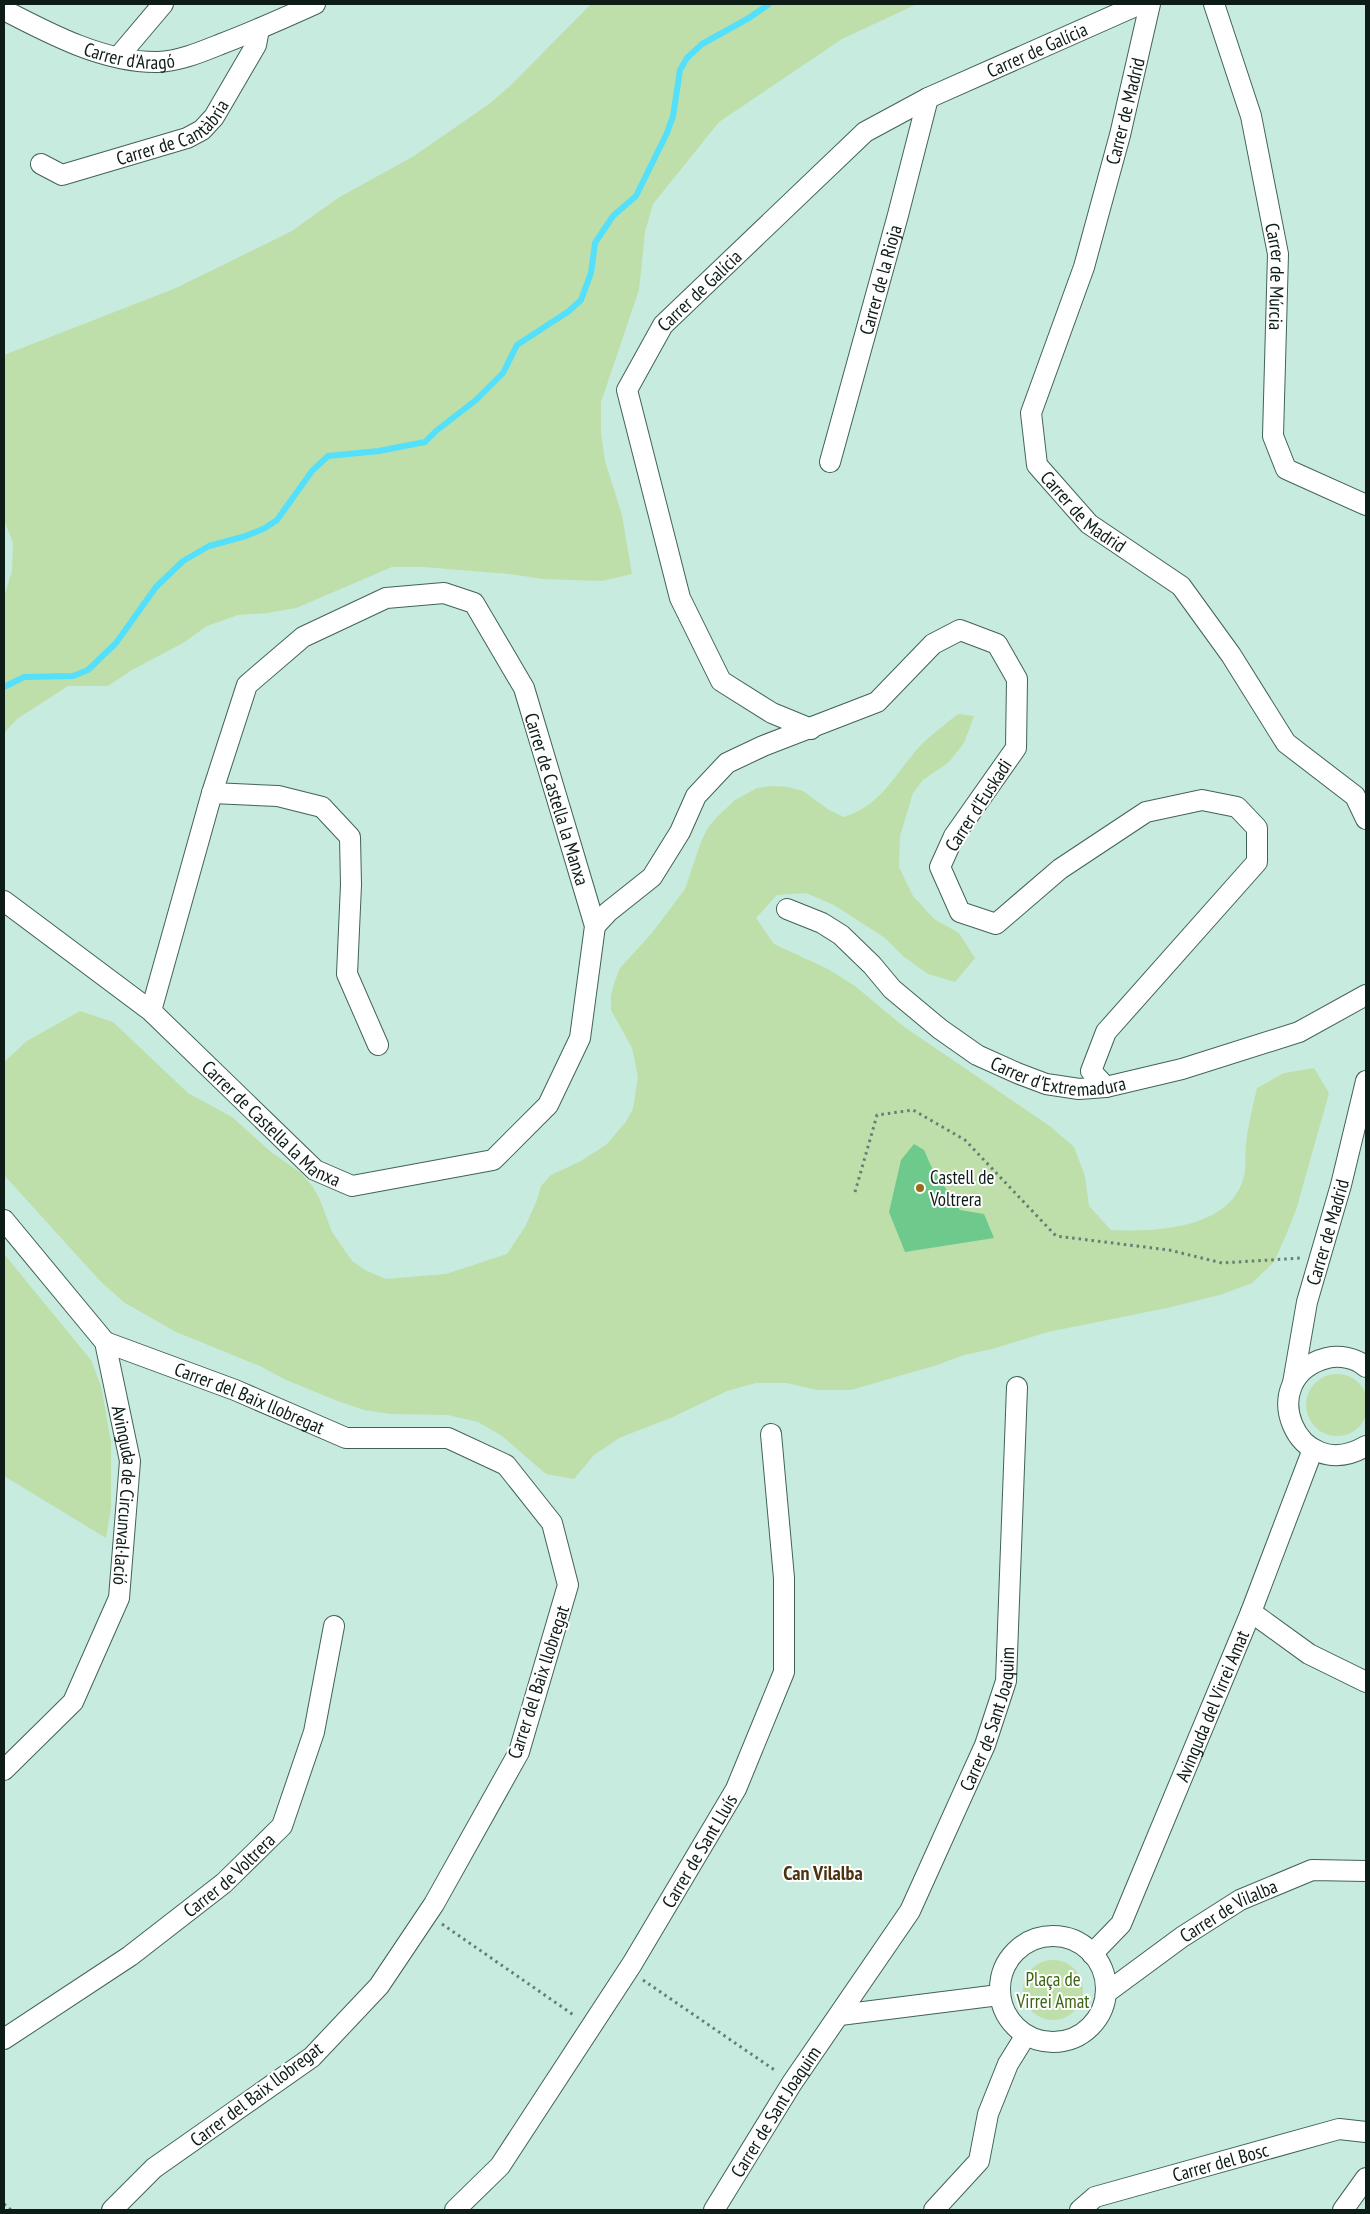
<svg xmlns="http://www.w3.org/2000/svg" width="1370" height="2214" viewBox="0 0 1370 2214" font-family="'PT Sans Narrow',sans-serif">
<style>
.green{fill:#bedfaa}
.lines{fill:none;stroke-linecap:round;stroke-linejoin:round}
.stream{stroke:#54dffa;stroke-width:6}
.building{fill:#6ec98d}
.street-casing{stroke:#426258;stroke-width:22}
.path{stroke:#657e76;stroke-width:3;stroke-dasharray:2.5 4;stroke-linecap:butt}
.street{stroke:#fff;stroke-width:20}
.poi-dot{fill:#9a6b1d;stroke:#fff;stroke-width:2}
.labels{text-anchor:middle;stroke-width:4;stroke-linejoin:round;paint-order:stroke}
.street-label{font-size:19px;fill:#0e1c18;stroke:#fff}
.poi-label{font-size:19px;fill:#0e1c18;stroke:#fff;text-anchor:start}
.park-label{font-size:19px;fill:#39650f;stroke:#fff}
.neighbourhood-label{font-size:20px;font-weight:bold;fill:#4a330f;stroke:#fff}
</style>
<rect width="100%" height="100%" fill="#c7ebdf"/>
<path class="green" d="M 591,4 L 917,4 L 842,39 L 719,122 L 653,204 L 645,232 L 639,290 L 601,402 L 601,433 L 605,461 L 622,515 L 632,574 L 602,581 L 543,579 L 510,574 L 423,567 L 392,567 L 296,608 L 267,613 L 238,615 L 207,626 L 183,643 L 132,670 L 108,686 L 68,686 L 17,719 L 4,733 L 4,597 L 12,571 L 13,543 L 4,520 L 4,355 L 176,288 L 292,231 L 338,198 L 414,156 L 489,104 L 510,86 Z
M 958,714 L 974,716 L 964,743 L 949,762 L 923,780 L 913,793 L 900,836 L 899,867 L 913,896 L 934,919 L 959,933 L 975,958 L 955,982 L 928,974 L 904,957 L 885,938 L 834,905 L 806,893 L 777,895 L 756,918 L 774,944 L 828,969 L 855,986 L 903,1026 L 1051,1127 L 1074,1147 L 1085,1176 L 1089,1206 L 1111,1230 C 1157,1232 1236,1229 1245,1171 C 1246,1162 1245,1153 1246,1144 C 1248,1125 1253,1106 1257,1088 L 1284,1073 L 1314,1068 L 1329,1093 L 1297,1207 L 1286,1235 L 1274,1262 L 1252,1283 L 1223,1294 L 1167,1308 L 1048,1332 L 992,1349 L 964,1355 L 937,1365 L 851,1390 L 817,1390 L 787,1383 L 756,1383 L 727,1391 L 673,1417 L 619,1438 L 594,1455 L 574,1479 L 546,1474 L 502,1436 L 478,1422 L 448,1415 L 390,1414 L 364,1410 L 335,1400 L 284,1379 L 260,1366 L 176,1332 L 125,1303 L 102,1283 L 4,1175 L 4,1062 L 27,1041 L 80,1011 L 113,1022 L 188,1093 L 232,1117 L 271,1152 L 301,1173 L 313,1187 L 320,1200 L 332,1232 L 352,1261 L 365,1270 L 386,1279 L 446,1274 L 507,1254 L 525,1227 L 537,1200 L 541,1186 L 551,1175 L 579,1162 L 606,1145 L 625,1123 L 633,1109 L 638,1077 L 632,1048 L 611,1010 L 611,995 L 615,981 L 620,968 L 652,933 L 685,889 L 701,842 L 707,829 L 717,817 L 735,800 L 757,788 L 772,786 L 788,787 L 803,791 L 829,810 L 844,817 C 883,805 896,771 922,744 C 933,733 946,724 958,714 Z
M 4,1254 L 91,1360 L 101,1386 L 111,1442 L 111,1508 L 106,1538 L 4,1476 Z
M1306 1405a31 31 0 1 1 62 0a31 31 0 1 1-62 0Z
M1023 1990a30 30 0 1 1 60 0a30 30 0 1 1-60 0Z"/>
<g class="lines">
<path class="stream" d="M 4,687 L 24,677 L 73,676 L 88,670 L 116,643 L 156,587 L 183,561 L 209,546 L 246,536 L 265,528 L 277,520 L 312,471 L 328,456 L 379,451 L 425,442 L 436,431 L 476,400 L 503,373 L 517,345 L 569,311 L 581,300 L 591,273 L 595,243 L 613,216 L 636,196 L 667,133 L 673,116 L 680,70 L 687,58 L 702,44 L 749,18 L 769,4"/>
</g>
<path class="building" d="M 914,1144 L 924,1150 L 931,1166 L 960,1210 L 984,1214 L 994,1238 L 905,1252 L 889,1212 L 901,1160 Z"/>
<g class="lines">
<g class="street-casing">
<g id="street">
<path id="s1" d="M 1150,4 L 1120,135 L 1084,267 L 1031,413 L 1037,465 L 1089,524 L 1181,586 L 1231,655 L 1286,743 L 1355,796 L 1366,819"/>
<path id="s2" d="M 1214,4 L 1251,116 L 1278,254 L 1273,436 L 1286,469 L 1366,505"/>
<path id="s3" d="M 4,10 C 50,34 105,63 158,62 C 180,61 201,52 221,44 C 253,32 284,18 315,4"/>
<path d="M 119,56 L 163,4"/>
<path id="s4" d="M 41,164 L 62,175 L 187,138 L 202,130 L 214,117 L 256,45 L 259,29"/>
<path id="s5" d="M 830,462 L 898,215 L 928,98"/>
<path id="s6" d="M 811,729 L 772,713 L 721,681 L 680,598 L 627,390 L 663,325 L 865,132 L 928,98 L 1140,4"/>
<path d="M 212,793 L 278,796 L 322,807 L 350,837 L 351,885 L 347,974 L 378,1045"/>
<path id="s7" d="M 4,901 L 151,1011 L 315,1170 L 352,1186 L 493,1160 L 548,1105 L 580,1038 L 595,926 L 524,688 L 474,603 L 444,593 L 386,598 L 303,637 L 247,685 L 212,793 L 151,1011"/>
<path id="s8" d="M 787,909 L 822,923 L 841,935 L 872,965 L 892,989 L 940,1029 L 977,1055 L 1017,1073 L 1046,1084 L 1079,1089 L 1106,1087 L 1182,1069 L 1299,1032 L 1366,995"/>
<path d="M 595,926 L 608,912 L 652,877 L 680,832 L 696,796 L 727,763 L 763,746 L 877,702 L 933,644 L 960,630 L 997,644 L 1017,679 L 1016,748 L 954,836 L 940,867 L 960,912 L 996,924 L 1060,869 L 1146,812 L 1202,800 L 1237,807 L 1257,828 L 1257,862 L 1106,1032 L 1091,1071 L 1106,1087"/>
<path id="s9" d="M 4,1220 L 105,1342 L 130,1461 L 119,1598 L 73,1702 L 4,1770"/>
<path id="s10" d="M 105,1342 L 235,1390 L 346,1438 L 448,1438 L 506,1465 L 552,1523 L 568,1585 L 519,1752 L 434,1904 L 379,1986 L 312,2057 L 154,2168 L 112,2210"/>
<path d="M 1366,1367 C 1356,1358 1340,1355 1327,1358 C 1253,1377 1296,1487 1366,1446"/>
<path id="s11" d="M 1293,1383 L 1307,1302 L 1341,1185 L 1366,1081"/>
<path d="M 1251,1612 L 1309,1654 L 1366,1682"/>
<circle cx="1053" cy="1989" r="53"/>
<path id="s12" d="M 1092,1954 L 1121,1924 L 1251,1612 L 1313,1449"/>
<path id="s13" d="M 1106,1993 L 1182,1937 L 1240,1900 L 1312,1870 L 1366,1871"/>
<path d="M 840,2015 L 999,1995"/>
<path id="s14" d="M 4,2039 L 130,1956 L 224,1883 L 282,1826 L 314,1732 L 334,1626"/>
<path id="s15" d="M 455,2210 L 500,2166 L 632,1964 L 736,1789 L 784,1672 L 784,1578 L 771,1434"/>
<path id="s16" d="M 714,2210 L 792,2083 L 910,1911 L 985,1745 L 1006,1681 L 1017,1387"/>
<path d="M 934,2210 L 979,2161 L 988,2114 L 1008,2064 L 1026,2035"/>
<path id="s17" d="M 1080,2210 L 1095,2197 L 1339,2129 L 1366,2132"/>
<path d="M 1343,2210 L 1366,2178"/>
</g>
</g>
<path class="path" d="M 855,1192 L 877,1115 L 913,1110 L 965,1140 L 1056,1236 L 1169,1250 L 1222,1263 L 1301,1258
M 442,1924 L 575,2016
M 643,1980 L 776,2071
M 4,2204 L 11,2210"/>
<use href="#street" class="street"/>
</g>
<circle class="poi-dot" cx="920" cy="1188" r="5"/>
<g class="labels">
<g class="street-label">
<text dy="7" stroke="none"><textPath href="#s6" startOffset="954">Carrer de Galícia</textPath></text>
<text dy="7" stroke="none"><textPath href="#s3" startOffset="135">Carrer d'Aragó</textPath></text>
<text transform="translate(1125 111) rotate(-76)" y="7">Carrer de Madrid</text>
<text dy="7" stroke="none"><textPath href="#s4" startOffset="144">Carrer de Cantàbria</textPath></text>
<text dy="7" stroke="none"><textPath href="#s2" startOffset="281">Carrer de Múrcia</textPath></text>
<text dy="7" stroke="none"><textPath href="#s5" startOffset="189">Carrer de la Rioja</textPath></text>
<text dy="7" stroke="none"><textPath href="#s6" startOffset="534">Carrer de Galícia</textPath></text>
<text dy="7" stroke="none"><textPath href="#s1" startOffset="545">Carrer de Madrid</textPath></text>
<text transform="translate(557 799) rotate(73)" y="7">Carrer de Castella la Manxa</text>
<text transform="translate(978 805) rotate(-57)" y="7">Carrer d'Euskadi</text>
<text dy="7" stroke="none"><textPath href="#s8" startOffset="328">Carrer d'Extremadura</textPath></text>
<text dy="7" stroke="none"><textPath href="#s7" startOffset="349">Carrer de Castella la Manxa</textPath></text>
<text dy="7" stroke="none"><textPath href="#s11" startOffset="155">Carrer de Madrid</textPath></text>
<text dy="7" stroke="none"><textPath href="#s10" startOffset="155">Carrer del Baix llobregat</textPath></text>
<text dy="7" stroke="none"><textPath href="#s9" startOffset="314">Avinguda de Circunval·lació</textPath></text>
<text transform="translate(538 1682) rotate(-72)" y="7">Carrer del Baix llobregat</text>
<text dy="7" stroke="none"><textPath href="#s12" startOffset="278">Avinguda del Virrei Amat</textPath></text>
<text dy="7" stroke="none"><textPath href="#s16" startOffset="566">Carrer de Sant Joaquim</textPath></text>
<text dy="7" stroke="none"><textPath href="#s15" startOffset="436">Carrer de Sant Lluís</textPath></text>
<text dy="7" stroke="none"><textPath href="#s14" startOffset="279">Carrer de Voltrera</textPath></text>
<text dy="7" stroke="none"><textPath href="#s13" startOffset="148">Carrer de Vilalba</textPath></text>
<text transform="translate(256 2094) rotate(-37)" y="7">Carrer del Baix llobregat</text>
<text dy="7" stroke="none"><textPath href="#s16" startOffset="116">Carrer de Sant Joaquim</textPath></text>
<text dy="7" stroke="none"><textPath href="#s17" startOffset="150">Carrer del Bosc</textPath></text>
</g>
<g class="poi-label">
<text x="930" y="1184">Castell de<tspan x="930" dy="22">Voltrera</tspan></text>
</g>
<g class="park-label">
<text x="1053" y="1986">Plaça de<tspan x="1053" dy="22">Virrei Amat</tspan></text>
</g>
<g class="neighbourhood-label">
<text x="823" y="1880">Can Vilalba</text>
</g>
</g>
<rect width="1370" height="2214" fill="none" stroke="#0e1c18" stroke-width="10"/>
</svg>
